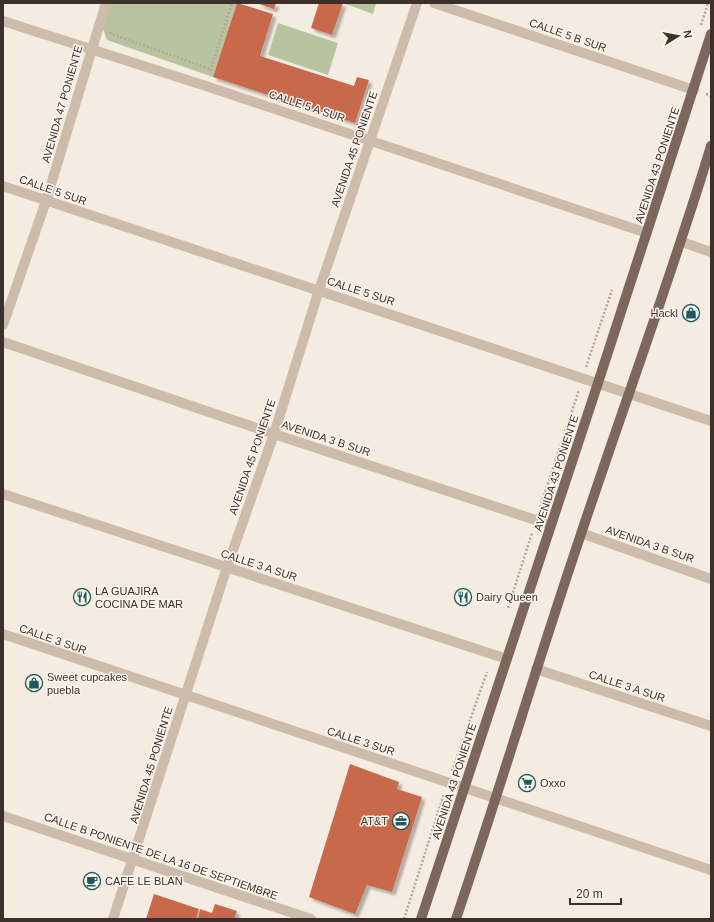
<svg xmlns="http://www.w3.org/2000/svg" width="714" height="922" viewBox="0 0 714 922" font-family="Helvetica,sans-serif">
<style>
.green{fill:#b8c4a0}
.building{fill:#c8694b;filter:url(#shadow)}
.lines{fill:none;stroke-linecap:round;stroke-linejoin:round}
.path{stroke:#b9a596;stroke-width:2.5;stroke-dasharray:2 2;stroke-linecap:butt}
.minor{stroke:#cdbbac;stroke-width:10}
.major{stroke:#7d675c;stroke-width:10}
.labels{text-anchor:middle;stroke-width:3;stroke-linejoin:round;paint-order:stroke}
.street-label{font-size:11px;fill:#3b302b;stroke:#fbf5ee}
.poi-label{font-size:11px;fill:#3b302b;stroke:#fbf5ee;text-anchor:start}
</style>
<defs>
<filter id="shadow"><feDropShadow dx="3.5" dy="3.5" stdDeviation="1" flood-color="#0004"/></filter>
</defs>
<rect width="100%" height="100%" fill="#f4ebe1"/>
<path class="green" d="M 110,3 L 237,3 L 213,77 L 107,40 L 102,26 Z
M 343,3 L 376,3 L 373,14 Z
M 278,23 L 338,43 L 328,75 L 268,55 Z"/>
<path class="building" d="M 237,3 L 273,14 L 260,56 L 354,86 L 357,77 L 369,80 L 355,123 L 213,77 Z
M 256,3 L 276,3 L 274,9 Z
M 319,3 L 343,3 L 332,35 L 311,28 Z
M 350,764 L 399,782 L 397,789 L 422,797 L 392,892 L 367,885 L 355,914 L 309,897 Z
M 154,894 L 199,909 L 196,919 L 146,919 Z
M 215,904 L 237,911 L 234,919 L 198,919 L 200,909 L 212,913 Z"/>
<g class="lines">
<path class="path" d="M 701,25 L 708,3
M 111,32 L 111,34 L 211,69
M 210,71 L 232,3
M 706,94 L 711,96
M 586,367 L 612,290
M 540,507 L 579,390
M 508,608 L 532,533
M 452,771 L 487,672
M 404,919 L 444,794"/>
<path class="minor" d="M 434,3 L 694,90
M 3,21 L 206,86 L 647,233
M 3,186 L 711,421
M 682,242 L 711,252
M 3,325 L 46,201 L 106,3
M 3,342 L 274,434 L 551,525
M 3,494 L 507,659
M 581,533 L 711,579
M 3,634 L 711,870
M 536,669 L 711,726
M 3,816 L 311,919
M 113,919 L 227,567 L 274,434 L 319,290 L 417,3"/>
<path class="major" d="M 421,919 L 598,383 L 711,34
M 456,919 C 499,792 537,664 580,537 C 623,407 671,278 711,146"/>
</g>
<defs>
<g id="shop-ring" transform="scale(0.9)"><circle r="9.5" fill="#fbf5ee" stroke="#1f5a5e" stroke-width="1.5"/><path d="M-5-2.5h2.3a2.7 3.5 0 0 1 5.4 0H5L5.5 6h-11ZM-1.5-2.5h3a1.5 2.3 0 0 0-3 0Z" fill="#1f5a5e"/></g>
<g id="restaurant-ring" transform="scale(0.9)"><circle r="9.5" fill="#fbf5ee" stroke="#1f5a5e" stroke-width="1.5"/><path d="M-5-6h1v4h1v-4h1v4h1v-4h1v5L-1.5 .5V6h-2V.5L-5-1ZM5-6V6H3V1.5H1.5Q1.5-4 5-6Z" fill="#1f5a5e"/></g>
<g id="supermarket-ring" transform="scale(0.9)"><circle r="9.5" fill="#fbf5ee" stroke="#1f5a5e" stroke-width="1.5"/><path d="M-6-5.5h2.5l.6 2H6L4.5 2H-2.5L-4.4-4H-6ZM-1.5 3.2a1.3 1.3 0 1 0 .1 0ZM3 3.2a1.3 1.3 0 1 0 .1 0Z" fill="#1f5a5e"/></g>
<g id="office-ring" transform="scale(0.9)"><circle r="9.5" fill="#fbf5ee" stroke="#1f5a5e" stroke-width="1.5"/><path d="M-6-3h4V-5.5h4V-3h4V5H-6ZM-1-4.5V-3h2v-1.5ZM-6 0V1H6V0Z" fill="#1f5a5e"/></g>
<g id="cafe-ring" transform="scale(0.9)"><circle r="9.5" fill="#fbf5ee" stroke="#1f5a5e" stroke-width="1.5"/><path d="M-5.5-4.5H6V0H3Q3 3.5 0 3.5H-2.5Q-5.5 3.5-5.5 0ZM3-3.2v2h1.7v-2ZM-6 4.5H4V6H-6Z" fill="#1f5a5e"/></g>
</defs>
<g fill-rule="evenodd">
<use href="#shop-ring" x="691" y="313"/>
<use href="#restaurant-ring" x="82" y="597"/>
<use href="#restaurant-ring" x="463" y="597"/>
<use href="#shop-ring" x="34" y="683"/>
<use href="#supermarket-ring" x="527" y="783"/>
<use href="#office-ring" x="401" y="821"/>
<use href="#cafe-ring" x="92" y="881"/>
</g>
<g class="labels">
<g class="street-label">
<text transform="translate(568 35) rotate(19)" y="4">CALLE 5 B SUR</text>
<text transform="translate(62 104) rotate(-74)" y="4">AVENIDA 47 PONIENTE</text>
<text transform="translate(307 106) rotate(18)" y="4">CALLE 5 A SUR</text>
<text transform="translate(354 149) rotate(-71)" y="4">AVENIDA 45 PONIENTE</text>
<text transform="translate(657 165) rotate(-72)" y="4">AVENIDA 43 PONIENTE</text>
<text transform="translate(53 190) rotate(19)" y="4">CALLE 5 SUR</text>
<text transform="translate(361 291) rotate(18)" y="4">CALLE 5 SUR</text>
<text transform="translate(326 438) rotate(18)" y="4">AVENIDA 3 B SUR</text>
<text transform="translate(252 457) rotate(-71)" y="4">AVENIDA 45 PONIENTE</text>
<text transform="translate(556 473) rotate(-72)" y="4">AVENIDA 43 PONIENTE</text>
<text transform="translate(650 544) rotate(19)" y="4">AVENIDA 3 B SUR</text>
<text transform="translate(259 565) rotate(18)" y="4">CALLE 3 A SUR</text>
<text transform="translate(53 639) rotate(19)" y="4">CALLE 3 SUR</text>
<text transform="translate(627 686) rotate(18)" y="4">CALLE 3 A SUR</text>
<text transform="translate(361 741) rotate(18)" y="4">CALLE 3 SUR</text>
<text transform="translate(151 765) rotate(-73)" y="4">AVENIDA 45 PONIENTE</text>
<text transform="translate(454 781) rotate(-72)" y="4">AVENIDA 43 PONIENTE</text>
<text transform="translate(161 856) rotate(19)" y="4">CALLE B PONIENTE DE LA 16 DE SEPTIEMBRE</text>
</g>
<g class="poi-label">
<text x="678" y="317" text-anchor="end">Hackl</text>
<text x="95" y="595">LA GUAJIRA<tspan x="95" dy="13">COCINA DE MAR</tspan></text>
<text x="476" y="601">Dairy Queen</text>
<text x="47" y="681">Sweet cupcakes<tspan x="47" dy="13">puebla</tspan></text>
<text x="540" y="787">Oxxo</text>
<text x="388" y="825" text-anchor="end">AT&amp;T</text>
<text x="105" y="885">CAFE LE BLAN</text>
</g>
</g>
<rect width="714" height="922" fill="none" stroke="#3b302b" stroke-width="8"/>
<g transform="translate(678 36) rotate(79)" stroke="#fbf5ee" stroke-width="3" paint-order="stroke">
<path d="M0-3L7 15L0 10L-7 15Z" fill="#3b302b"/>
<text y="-6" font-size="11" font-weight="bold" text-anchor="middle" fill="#3b302b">N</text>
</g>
<path d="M570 898v6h51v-6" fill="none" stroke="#3b302b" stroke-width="2"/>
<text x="576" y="898" font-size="12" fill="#3b302b" stroke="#fbf5ee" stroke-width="3" paint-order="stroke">20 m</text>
</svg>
